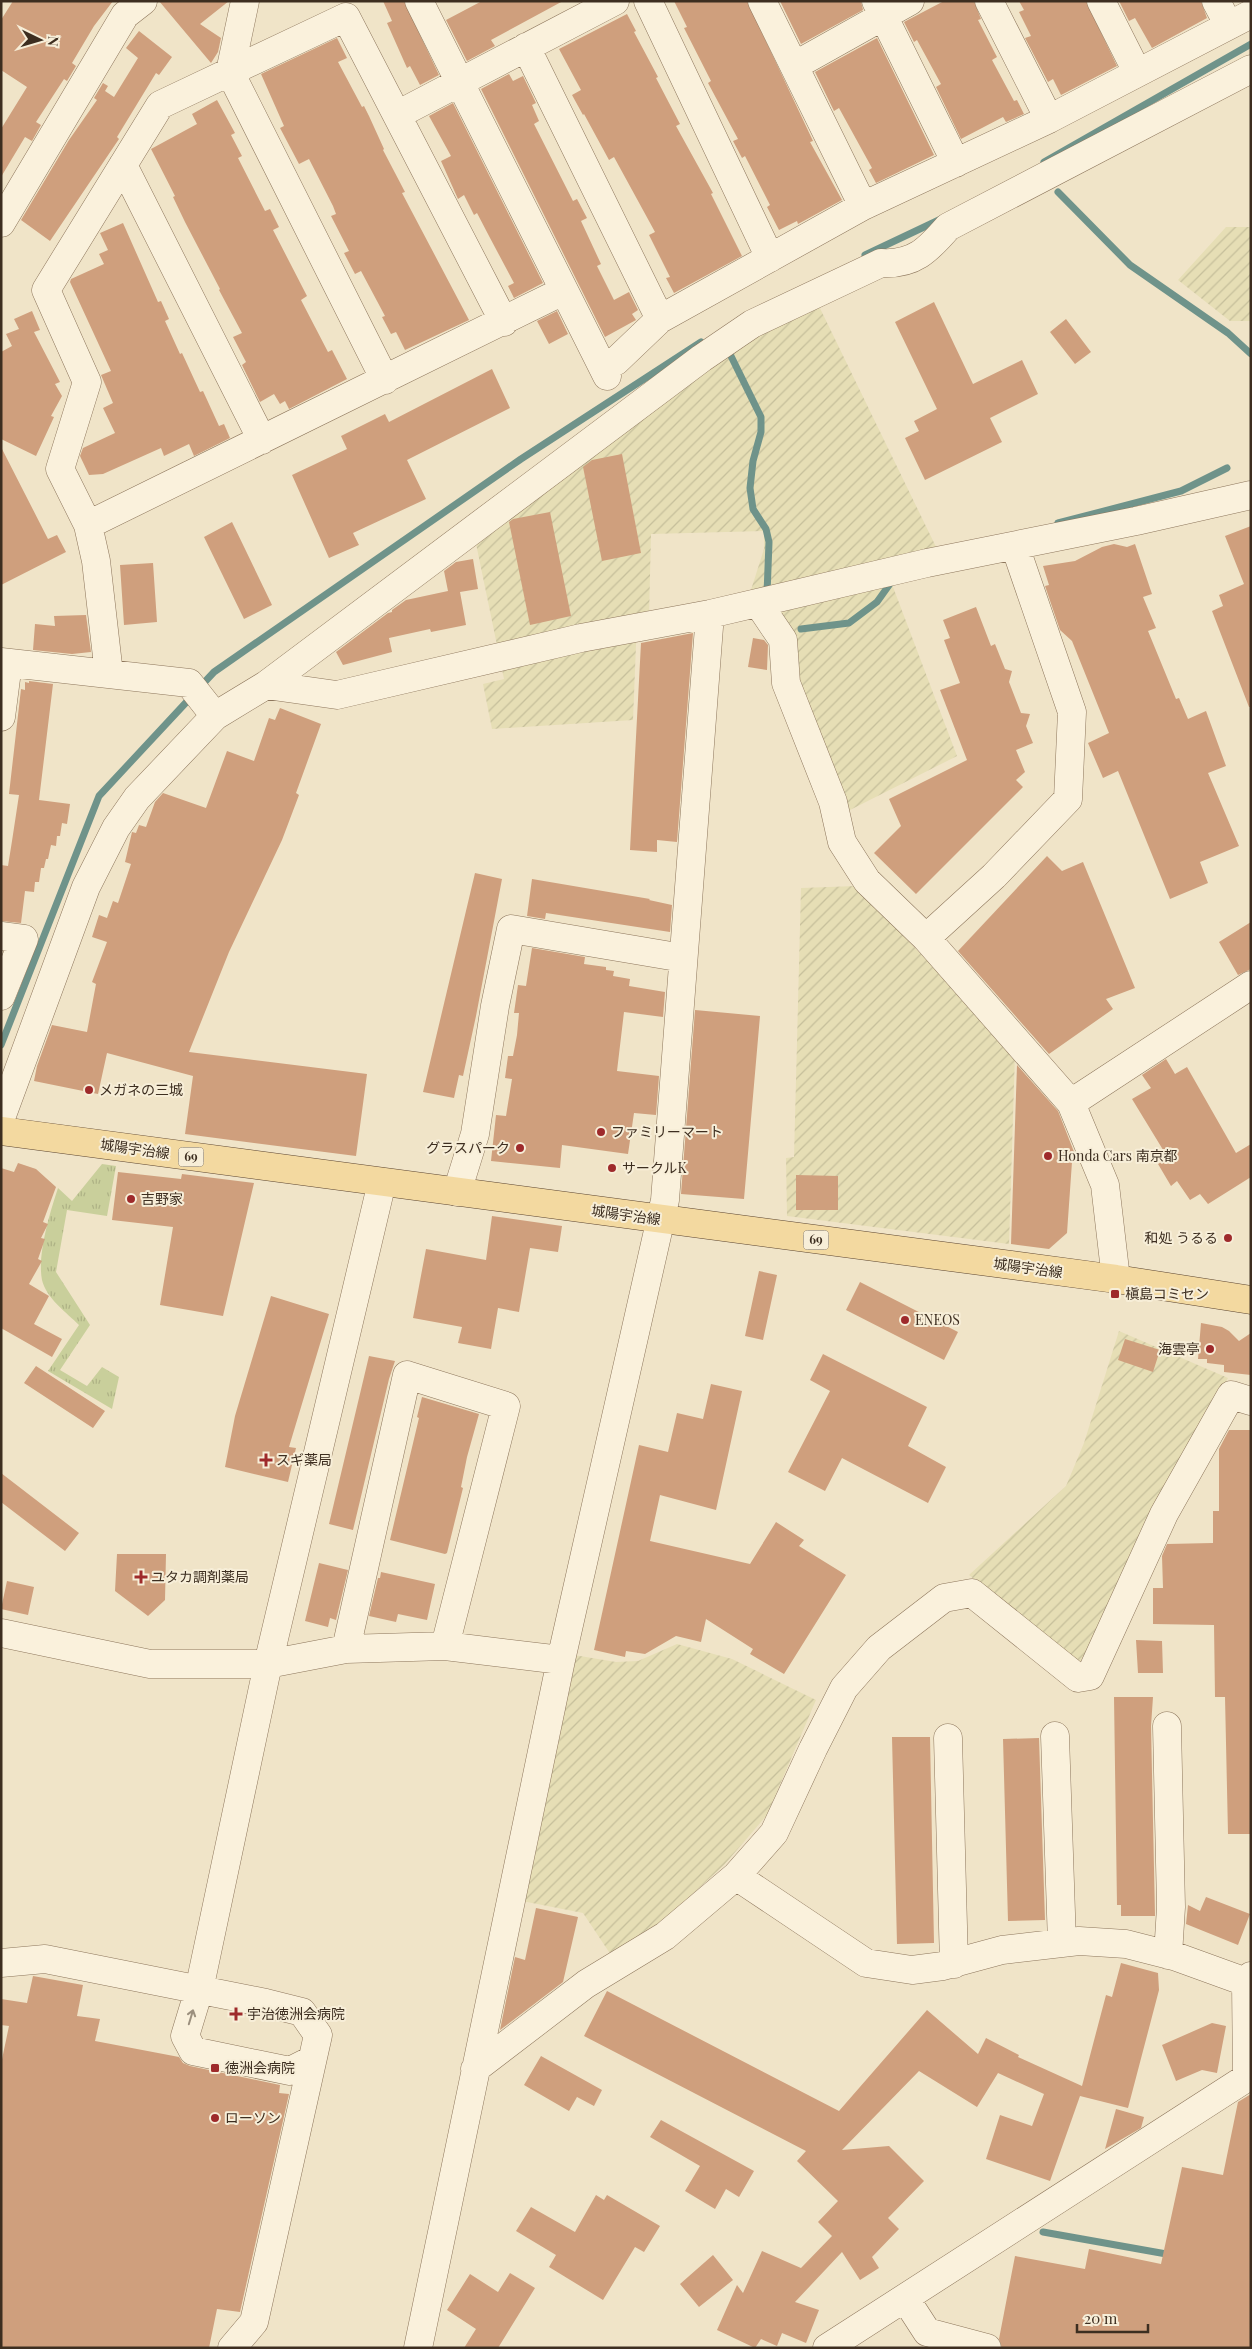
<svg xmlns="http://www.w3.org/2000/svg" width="1252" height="2349" viewBox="0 0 1252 2349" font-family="'Playfair Display','Noto Sans JP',serif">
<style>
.farmland{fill:url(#farmland-furrows)}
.grass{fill:url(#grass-tufts)}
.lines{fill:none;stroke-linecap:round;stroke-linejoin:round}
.stream{stroke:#6f938a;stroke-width:7}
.building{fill:#cf9f7d}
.minor-casing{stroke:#8d765c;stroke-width:29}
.major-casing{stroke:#5b4430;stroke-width:29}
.minor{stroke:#faf1dc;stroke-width:28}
.major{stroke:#f3d9a0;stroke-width:28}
.oneway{stroke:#9c907e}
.poi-dot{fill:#9e2a2b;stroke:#f7eed8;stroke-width:2}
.labels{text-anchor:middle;stroke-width:4;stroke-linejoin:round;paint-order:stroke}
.shield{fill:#f7eed8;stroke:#756857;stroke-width:1}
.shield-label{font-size:12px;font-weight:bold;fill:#3d2e20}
.poi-label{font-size:14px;fill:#3d2e20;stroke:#f7eed8;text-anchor:start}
.street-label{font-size:14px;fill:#3d2e20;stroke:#f7eed8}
</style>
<defs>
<pattern id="farmland-furrows" width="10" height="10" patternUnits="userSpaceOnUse" patternTransform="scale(1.25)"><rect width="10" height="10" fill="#e6deb5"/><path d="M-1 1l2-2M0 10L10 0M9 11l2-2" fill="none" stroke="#c6bf9b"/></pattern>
<pattern id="grass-tufts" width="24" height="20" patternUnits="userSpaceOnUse" patternTransform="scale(1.25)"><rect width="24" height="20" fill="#c9cf9b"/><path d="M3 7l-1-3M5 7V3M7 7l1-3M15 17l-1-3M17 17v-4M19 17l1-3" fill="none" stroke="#aeb285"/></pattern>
</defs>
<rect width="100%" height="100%" fill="#f0e4c8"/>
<path class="farmland" d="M 1226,227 L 1251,227 L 1251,321 L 1230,321 L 1178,280 Z
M 816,300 L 939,553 L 750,593 L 764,549 L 764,531 L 651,534 L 649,617 L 637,620 L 633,720 L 492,729 L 483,684 L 504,679 L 474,534 L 719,351 Z
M 890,579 L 957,756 L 844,813 L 773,605 Z
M 856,886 L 1015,1053 L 1009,1244 L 787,1216 L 786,1158 L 794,1157 L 801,888 Z
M 1119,1331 L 1228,1378 L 1154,1509 L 1116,1600 L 1079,1664 L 969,1575 L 1066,1486 L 1084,1443 Z
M 677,1644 L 732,1659 L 816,1700 L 767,1815 L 724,1865 L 661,1923 L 611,1955 L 583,1913 L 522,1901 L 574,1655 L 616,1662 L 638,1661 Z"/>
<path class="grass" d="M 102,1164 L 116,1166 L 107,1216 L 67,1210 L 56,1272 L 90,1325 L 60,1370 L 87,1386 L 102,1367 L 119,1377 L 112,1409 L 48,1371 L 79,1325 C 67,1313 46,1298 42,1280 C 37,1255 50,1212 58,1188 L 72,1201 Z"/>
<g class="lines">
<path class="stream" d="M 1044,162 L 1251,44
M 1058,192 L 1130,265 L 1228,333 L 1251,354
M 865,255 L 941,219
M 728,350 L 761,417 L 761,432 L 753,461 L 750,488 L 753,509 L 766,529 L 769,542 L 767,594
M 1058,523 L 1181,491 L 1227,468
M 801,629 L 849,623 L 877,602 L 892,581
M 200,687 L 214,672 L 521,459 L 701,342
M 1,1045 L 99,796 L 193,695
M 1043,2232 L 1172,2255"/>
</g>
<path class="building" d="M 13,1 L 113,1 L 94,26 L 72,63 L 76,66 L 67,81 L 64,79 L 36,122 L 41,125 L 32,141 L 25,137 L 1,177 L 1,129 L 27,87 L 1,70 L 1,20 Z
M 159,1 L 229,1 L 200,24 L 221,38 L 218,52 L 211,63 Z
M 383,1 L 404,1 L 439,75 L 420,85 L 410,66 L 407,68 L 387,23 L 392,21 Z
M 482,1 L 563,1 L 491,40 L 495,46 L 467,61 L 446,20 Z
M 674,1 L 747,1 L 813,141 L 810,142 L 842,200 L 798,224 L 797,221 L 779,230 L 767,207 L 770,205 L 745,156 L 742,158 L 733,141 L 738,139 L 708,83 L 711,81 L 684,28 L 687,27 Z
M 780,1 L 861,1 L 863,10 L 801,44 Z
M 944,1 L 974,1 L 981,19 L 978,20 L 997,57 L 992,60 L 1014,101 L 1017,100 L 1024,114 L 1006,122 L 1003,117 L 961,139 L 936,87 L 941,84 L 917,40 L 914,42 L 904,22 Z
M 1019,1 L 1086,1 L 1117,66 L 1061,95 L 1053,79 L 1048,82 L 1025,38 L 1031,36 L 1019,12 L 1024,10 Z
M 1119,1 L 1201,1 L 1207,18 L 1152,48 L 1135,18 L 1129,21 Z
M 627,14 L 636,31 L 634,32 L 658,77 L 656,78 L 680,124 L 676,126 L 713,193 L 711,194 L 742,256 L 674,293 L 666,278 L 670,277 L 649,235 L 655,232 L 614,157 L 609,160 L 584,114 L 583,115 L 572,95 L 581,90 L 559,49 Z
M 139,31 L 172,57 L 159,75 L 156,73 L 117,137 L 119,139 L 50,241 L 21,220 L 69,140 L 97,100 L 94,98 L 103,83 L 108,86 L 105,91 L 114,97 L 138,58 L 126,48 Z
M 337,38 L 347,58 L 338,62 L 362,107 L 364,106 L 369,116 L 384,149 L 383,150 L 405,192 L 402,193 L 469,320 L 405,350 L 396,332 L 391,334 L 382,317 L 385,316 L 361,271 L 355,274 L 344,253 L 349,251 L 331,216 L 336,214 L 333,206 L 309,159 L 299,164 L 280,128 L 284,126 L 261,74 Z
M 877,38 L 934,155 L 876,183 L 869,170 L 872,168 L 839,108 L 834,111 L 815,72 Z
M 509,74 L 513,81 L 523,76 L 536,103 L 532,105 L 539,121 L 534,124 L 573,201 L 577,199 L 587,218 L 581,221 L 601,264 L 597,266 L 614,300 L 629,292 L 638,310 L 632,314 L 636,320 L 605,337 L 481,89 Z
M 217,100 L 235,133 L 231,135 L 242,156 L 238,158 L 265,211 L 270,209 L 279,227 L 273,230 L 307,296 L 301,300 L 328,352 L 332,350 L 347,379 L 289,409 L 285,401 L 280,404 L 274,394 L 260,402 L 242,365 L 246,362 L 233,337 L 242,333 L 219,290 L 220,289 L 185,222 L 173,197 L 175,196 L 151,149 L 197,124 L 192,114 Z
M 453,103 L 543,283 L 514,298 L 508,286 L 514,283 L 489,236 L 477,213 L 474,215 L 464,195 L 458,199 L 441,161 L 451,156 L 429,116 Z
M 123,223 L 158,302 L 161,301 L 169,319 L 165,321 L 180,354 L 182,353 L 200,392 L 203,391 L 219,426 L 224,424 L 230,438 L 194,456 L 189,444 L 164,456 L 161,448 L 103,474 L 89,475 L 80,456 L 83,448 L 115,433 L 103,408 L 113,403 L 101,375 L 111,371 L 70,282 L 71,279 L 104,264 L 99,254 L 108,250 L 100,233 Z
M 934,302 L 973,384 L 1022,360 L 1038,394 L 990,418 L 1002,442 L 925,480 L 905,438 L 919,431 L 914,421 L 937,409 L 895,322 Z
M 32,311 L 40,330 L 34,332 L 60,382 L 55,384 L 62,396 L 51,416 L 54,417 L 36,456 L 1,439 L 1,352 L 12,346 L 6,334 L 19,329 L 14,319 Z
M 557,311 L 568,334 L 549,344 L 537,321 Z
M 1066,319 L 1091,352 L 1075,364 L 1050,332 Z
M 492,369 L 510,408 L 407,460 L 426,499 L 353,533 L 359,545 L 329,558 L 292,475 L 347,449 L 341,436 L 385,414 L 389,422 Z
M 1,447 L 48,539 L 57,535 L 66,552 L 1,585 Z
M 622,454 L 641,553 L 602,561 L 583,467 L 592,460 Z
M 550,512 L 571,616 L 530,625 L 509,522 L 513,519 Z
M 232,522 L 272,605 L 244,619 L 204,537 Z
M 1251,526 L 1251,707 L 1249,707 L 1212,611 L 1223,606 L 1219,595 L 1244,584 L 1225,536 Z
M 1114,544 L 1127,547 L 1135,544 L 1152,594 L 1143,597 L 1156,628 L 1148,631 L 1176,699 L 1179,698 L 1188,719 L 1206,711 L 1226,766 L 1208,773 L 1239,846 L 1200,862 L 1208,883 L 1170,899 L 1118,771 L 1103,778 L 1088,743 L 1109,733 L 1072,641 L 1060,630 L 1045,586 L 1049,585 L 1043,566 L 1075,561 L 1102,547 Z
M 473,559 L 478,589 L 460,592 L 466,625 L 431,632 L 430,629 L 389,638 L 392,652 L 343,665 L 336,652 L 388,613 L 392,612 L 392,610 L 406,600 L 448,591 L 444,571 L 456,562 Z
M 153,563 L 157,622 L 124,625 L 120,565 Z
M 976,607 L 991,646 L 995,644 L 1005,669 L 1012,671 L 1009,682 L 1021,713 L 1030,714 L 1026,726 L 1033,743 L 1016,750 L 1025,772 L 1016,780 L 1023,787 L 916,894 L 874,853 L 901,826 L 889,799 L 967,760 L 940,690 L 960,683 L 944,640 L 950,638 L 943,620 Z
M 86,615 L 91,652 L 72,654 L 33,650 L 35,624 L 55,626 L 54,616 Z
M 693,633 L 677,842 L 657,840 L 657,852 L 630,850 L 641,643 Z
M 753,638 L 764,640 L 768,645 L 767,670 L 748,667 Z
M 29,681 L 53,684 L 39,800 L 70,804 L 67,824 L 62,823 L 60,836 L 57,836 L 56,846 L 51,845 L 48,859 L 46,859 L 44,868 L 41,868 L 39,882 L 35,882 L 34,892 L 25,891 L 21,923 L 1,921 L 1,865 L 8,866 L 12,841 L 19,795 L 9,794 L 21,689 L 25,690 L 25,682 L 29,683 Z
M 280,708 L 321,724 L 296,793 L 299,795 L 282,840 L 229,952 L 189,1052 L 367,1074 L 356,1156 L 185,1134 L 193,1076 L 107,1053 L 98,1094 L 34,1081 L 37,1066 L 52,1025 L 87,1032 L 96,984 L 92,982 L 107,942 L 92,937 L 99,915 L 107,918 L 113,901 L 118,903 L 131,864 L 125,862 L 132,832 L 136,833 L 139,825 L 146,827 L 155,802 L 163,793 L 206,808 L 227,751 L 254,761 L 269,718 L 275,720 Z
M 1047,856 L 1062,871 L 1083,862 L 1135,988 L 1106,999 L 1113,1009 L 1049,1054 L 958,951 Z
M 475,873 L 502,879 L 476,1016 L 463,1076 L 459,1075 L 454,1098 L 423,1092 Z
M 532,879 L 650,899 L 649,900 L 672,905 L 670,932 L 546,913 L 545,919 L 527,916 Z
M 1251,922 L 1251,969 L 1238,975 L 1219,942 Z
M 532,948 L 585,957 L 584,964 L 606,967 L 606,970 L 614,971 L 613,976 L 630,979 L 629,986 L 665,992 L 663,1017 L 624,1012 L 617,1071 L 659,1076 L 656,1115 L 634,1113 L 628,1154 L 562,1145 L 560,1168 L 491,1161 L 496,1115 L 506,1116 L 512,1079 L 505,1078 L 508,1056 L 513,1056 L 517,1035 L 519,1013 L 514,1013 L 518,985 L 526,986 Z
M 695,1010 L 760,1016 L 744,1199 L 681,1194 Z
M 1166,1059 L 1175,1074 L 1187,1067 L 1236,1153 L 1251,1144 L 1251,1177 L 1208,1204 L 1200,1194 L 1190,1200 L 1177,1181 L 1171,1186 L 1158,1164 L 1168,1158 L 1132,1099 L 1151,1088 L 1142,1075 Z
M 1017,1065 L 1058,1111 L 1078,1162 L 1072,1162 L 1067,1233 L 1049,1249 L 1011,1244 Z
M 18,1163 L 36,1169 L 56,1187 L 43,1222 L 48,1224 L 41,1238 L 45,1239 L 38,1259 L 42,1261 L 29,1284 L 49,1296 L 34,1324 L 62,1339 L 52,1357 L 1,1328 L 1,1168 L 14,1172 Z
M 118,1172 L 181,1179 L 182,1174 L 254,1183 L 223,1316 L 160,1305 L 173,1227 L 112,1220 Z
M 796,1175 L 838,1176 L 838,1210 L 796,1210 Z
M 492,1216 L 562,1226 L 558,1252 L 530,1248 L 519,1312 L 498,1308 L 491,1349 L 458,1343 L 462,1327 L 413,1318 L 426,1249 L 486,1260 Z
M 759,1271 L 777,1275 L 763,1340 L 745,1336 Z
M 860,1282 L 958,1332 L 944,1360 L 846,1310 Z
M 271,1296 L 329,1314 L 289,1447 L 296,1448 L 288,1482 L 225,1467 L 235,1416 Z
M 1201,1323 L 1222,1327 L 1229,1331 L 1239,1341 L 1251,1333 L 1251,1375 L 1224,1372 L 1224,1365 L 1207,1363 L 1207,1359 L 1198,1359 Z
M 1125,1339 L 1160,1350 L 1153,1372 L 1118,1360 Z
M 823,1354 L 927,1407 L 908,1446 L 946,1467 L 928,1503 L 842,1458 L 825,1491 L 788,1472 L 830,1391 L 810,1380 Z
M 369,1356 L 395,1361 L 389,1379 L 353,1530 L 329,1524 Z
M 36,1366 L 105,1411 L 93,1428 L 24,1383 Z
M 711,1384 L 742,1391 L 716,1510 L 660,1495 L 650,1541 L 750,1564 L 776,1522 L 804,1540 L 799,1546 L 846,1575 L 784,1674 L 750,1654 L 753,1649 L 706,1619 L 701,1642 L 676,1636 L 645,1654 L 626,1651 L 625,1657 L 594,1650 L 639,1445 L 668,1452 L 677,1413 L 703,1419 Z
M 422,1397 L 479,1414 L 467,1457 L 461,1487 L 463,1488 L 447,1553 L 445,1554 L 390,1540 L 419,1418 L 417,1417 Z
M 1229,1430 L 1251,1430 L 1251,1834 L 1228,1834 L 1225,1697 L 1215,1697 L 1214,1625 L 1153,1624 L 1153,1588 L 1163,1588 L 1162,1556 L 1167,1544 L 1213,1543 L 1213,1511 L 1219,1511 L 1219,1449 Z
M 1,1473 L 79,1533 L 65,1551 L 1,1502 Z
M 117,1554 L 166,1554 L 165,1600 L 148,1616 L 115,1591 Z
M 319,1563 L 348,1570 L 336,1620 L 330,1618 L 328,1627 L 305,1621 Z
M 381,1572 L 435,1584 L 427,1620 L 398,1614 L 396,1622 L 369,1616 L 378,1578 L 380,1578 Z
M 7,1581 L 34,1587 L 28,1615 L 1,1609 Z
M 1136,1640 L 1162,1641 L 1163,1673 L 1138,1673 Z
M 1114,1697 L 1153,1697 L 1151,1726 L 1155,1916 L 1121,1916 L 1121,1905 L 1117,1905 Z
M 892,1737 L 930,1737 L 934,1943 L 897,1944 Z
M 1039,1738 L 1045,1920 L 1008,1921 L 1003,1739 Z
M 1206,1897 L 1250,1914 L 1238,1945 L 1186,1924 L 1188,1905 L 1200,1911 Z
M 536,1908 L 578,1917 L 563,1982 L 500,2030 L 515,1957 L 525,1960 Z
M 1121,1963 L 1158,1973 L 1159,1990 L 1128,2108 L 1080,2096 L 1050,2181 L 986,2159 L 1000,2115 L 1032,2126 L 1044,2094 L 998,2073 L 977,2107 L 919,2071 L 842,2150 L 889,2146 L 924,2181 L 888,2218 L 899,2229 L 872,2257 L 879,2268 L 860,2280 L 842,2252 L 795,2302 L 819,2310 L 806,2343 L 782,2333 L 777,2346 L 761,2339 L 755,2348 L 717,2330 L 737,2285 L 743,2293 L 762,2251 L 801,2268 L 832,2236 L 818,2222 L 838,2201 L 797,2161 L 806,2151 L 584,2036 L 607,1991 L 839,2111 L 927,2010 L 978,2054 L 986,2038 L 1019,2055 L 1018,2057 L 1082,2086 L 1106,1995 L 1112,1997 Z
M 33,1976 L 83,1985 L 77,2016 L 100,2019 L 95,2041 L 179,2057 L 183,2063 L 190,2066 L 280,2085 L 279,2093 L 289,2094 L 240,2312 L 217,2309 L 209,2348 L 1,2348 L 1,2064 L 9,2026 L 1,2025 L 1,1999 L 27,2003 Z
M 1212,2023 L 1226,2026 L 1217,2073 L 1202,2070 L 1176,2081 L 1162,2045 Z
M 541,2056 L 602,2090 L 594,2106 L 577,2097 L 569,2111 L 524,2085 Z
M 1251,2094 L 1251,2348 L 1002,2348 L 999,2339 L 1015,2256 L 1085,2269 L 1089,2249 L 1161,2264 L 1182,2167 L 1223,2175 L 1238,2102 Z
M 1116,2109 L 1144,2117 L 1141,2128 L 1105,2149 Z
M 661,2120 L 754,2171 L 739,2197 L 726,2189 L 715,2209 L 685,2191 L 700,2166 L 650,2137 Z
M 596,2195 L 604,2200 L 607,2195 L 660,2226 L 644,2252 L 635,2247 L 603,2300 L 549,2267 L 556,2255 L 516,2231 L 531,2207 L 575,2232 Z
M 713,2255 L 733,2280 L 699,2307 L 680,2284 Z
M 510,2273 L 535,2288 L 498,2348 L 464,2348 L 476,2329 L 447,2310 L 470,2274 L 498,2292 Z"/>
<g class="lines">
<g class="minor-casing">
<path id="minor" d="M 245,1 L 230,72 L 385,380
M 419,1 L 607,376
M 648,1 L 770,258
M 762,1 L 863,206
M 876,1 L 956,163
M 989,1 L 1049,119
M 1101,1 L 1137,72
M 1216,1 L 1228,24
M 526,47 L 660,319
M 794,66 L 910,1
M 397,115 L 615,1
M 123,165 L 262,440
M 1,223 L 125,15 L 143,1
M 616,361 L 660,319 L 863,206 L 1049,119 L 1251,14
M 88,525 L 551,297
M 758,603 L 783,640 L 786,683 L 833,802 L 842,842 L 867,881 L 926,938 L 1071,1103 L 1105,1185 L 1116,1279
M 1,662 L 189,683 L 215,716 L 266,685 L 337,695 L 581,638 L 710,614 L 927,563 L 1136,521 L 1251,495
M 109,674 L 96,561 L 88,525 L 60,469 L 87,382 L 46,290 L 160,105 L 346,17 L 504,322
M 266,685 L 702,358 L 752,324 L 881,263 C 914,265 928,250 948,227 L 1251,69
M 1,717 L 8,663
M 1,936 L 24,939 L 1,996
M 926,938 L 994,876 L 1068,799 L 1072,712 L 1015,546
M 1071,1103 L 1251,985
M 1,1118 L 86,887 L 116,828 L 137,798 L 215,716
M 457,1192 L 475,1134 L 495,1006 L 511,929 L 683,958
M 1,1633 L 150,1664 L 268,1664 L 346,1649 L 445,1646 L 561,1660
M 346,1649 L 407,1375 L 506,1406 L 445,1646
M 1167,1726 L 1171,1907 L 1168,1955
M 1055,1736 L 1062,1943
M 948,1738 L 954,1964
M 1,1963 L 45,1959 L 266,2003 L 302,2012 L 318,2035 L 254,2322 L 232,2348
M 1246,1982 L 1177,1957 L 1126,1944 L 1079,1941 L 1002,1950 L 943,1966 L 912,1970 L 866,1963 L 736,1876 L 774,1833 L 813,1749 L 844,1688 L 879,1648 L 944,1598 L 972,1593 L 1078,1678 L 1090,1676 L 1164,1514 L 1231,1395 L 1251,1401
M 312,2060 L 290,2071 L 193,2051 L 185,2036 L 199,1990 L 268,1664 L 382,1182
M 475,2069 L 586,1984 L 665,1936 L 736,1876
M 1247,2077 L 1246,1982 L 1251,1976
M 905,2298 L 927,2332 L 987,2348
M 418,2348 L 561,1660 L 665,1200 L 710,614
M 827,2348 L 1251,2075"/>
</g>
<g class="major-casing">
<path id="major" d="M 1,1131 L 1116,1279 L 1251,1300"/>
</g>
<use href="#minor" class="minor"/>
<use href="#major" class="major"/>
</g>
<defs><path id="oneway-shaft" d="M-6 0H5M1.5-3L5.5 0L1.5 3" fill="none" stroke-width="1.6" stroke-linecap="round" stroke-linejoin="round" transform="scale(1.25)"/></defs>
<use class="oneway" href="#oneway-shaft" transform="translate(191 2017) rotate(-73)"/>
<g class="poi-dot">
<circle cx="89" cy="1090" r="5"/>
<circle cx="601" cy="1132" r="5"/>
<circle cx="520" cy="1148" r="5"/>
<circle cx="1048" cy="1156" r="5"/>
<circle cx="612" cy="1168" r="5"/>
<circle cx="131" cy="1199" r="5"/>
<circle cx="1228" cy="1238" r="5"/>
<rect x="1110" y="1289" width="10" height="10" rx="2.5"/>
<circle cx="905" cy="1320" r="5"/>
<circle cx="1210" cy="1349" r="5"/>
<path d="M263.5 1452.5h5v5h5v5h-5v5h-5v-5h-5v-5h5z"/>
<path d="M138.5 1569.5h5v5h5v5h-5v5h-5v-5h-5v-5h5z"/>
<path d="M233.5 2006.5h5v5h5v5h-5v5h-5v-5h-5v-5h5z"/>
<rect x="210" y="2063" width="10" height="10" rx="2.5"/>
<circle cx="215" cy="2118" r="5"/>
</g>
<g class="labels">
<g class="shield">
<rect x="178.5" y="1147.5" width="25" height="19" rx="4"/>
<rect x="803.5" y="1230.5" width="25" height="19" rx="4"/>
</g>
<g class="shield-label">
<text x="191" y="1161">69</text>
<text x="816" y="1244">69</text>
</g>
<g class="poi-label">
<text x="99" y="1095">メガネの三城</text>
<text x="611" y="1137">ファミリーマート</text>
<text x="510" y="1153" text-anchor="end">グラスパーク</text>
<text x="1058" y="1161">Honda Cars 南京都</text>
<text x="622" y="1173">サークルK</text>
<text x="141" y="1204">吉野家</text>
<text x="1218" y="1243" text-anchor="end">和処 うるる</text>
<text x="1125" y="1299">槇島コミセン</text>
<text x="915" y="1325">ENEOS</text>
<text x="1200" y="1354" text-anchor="end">海雲亭</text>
<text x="276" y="1465">スギ薬局</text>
<text x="151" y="1582">ユタカ調剤薬局</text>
<text x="247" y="2019">宇治徳洲会病院</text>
<text x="225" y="2073">徳洲会病院</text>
<text x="225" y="2123">ローソン</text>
</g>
<g class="street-label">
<text transform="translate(135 1149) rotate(8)" y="5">城陽宇治線</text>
<text transform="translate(626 1215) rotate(8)" y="5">城陽宇治線</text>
<text transform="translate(1028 1268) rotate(8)" y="5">城陽宇治線</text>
</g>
</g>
<rect width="1252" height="2349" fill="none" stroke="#3d2e20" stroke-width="5"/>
<g transform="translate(40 40) rotate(95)" stroke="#f7eed8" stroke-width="4" paint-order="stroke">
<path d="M0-4L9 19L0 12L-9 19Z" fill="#3d2e20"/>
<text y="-8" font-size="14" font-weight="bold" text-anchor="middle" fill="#3d2e20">N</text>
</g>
<path d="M1077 2324v8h71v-8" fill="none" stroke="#3d2e20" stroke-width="2.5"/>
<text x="1084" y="2324" font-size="15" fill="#3d2e20" stroke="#f7eed8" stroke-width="4" paint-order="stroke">20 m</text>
</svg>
